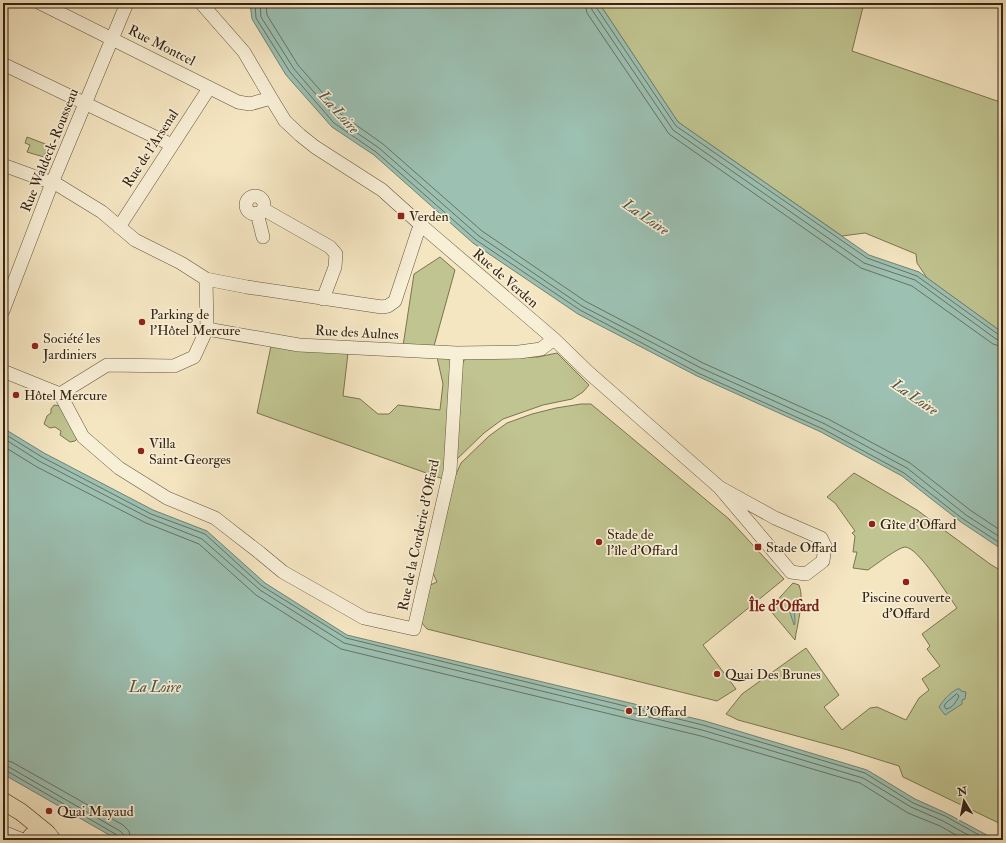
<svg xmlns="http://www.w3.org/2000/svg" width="1006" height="843" viewBox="0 0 1006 843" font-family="'IM FELL Double Pica',serif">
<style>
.green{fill:#c0c490;stroke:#7a7451}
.water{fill:#9cc0b2;stroke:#728172}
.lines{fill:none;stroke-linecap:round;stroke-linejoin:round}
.shore{stroke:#687262;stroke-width:1}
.minor-casing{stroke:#64543e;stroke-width:14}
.major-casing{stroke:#342312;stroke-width:18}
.minor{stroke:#f8efd7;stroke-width:13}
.major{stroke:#f5e6c2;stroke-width:17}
.poi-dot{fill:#8f2418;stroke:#f8efd7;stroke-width:1.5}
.labels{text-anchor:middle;stroke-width:3.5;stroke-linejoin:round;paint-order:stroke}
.street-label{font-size:14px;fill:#342312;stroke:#f8efd7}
.poi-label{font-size:14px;fill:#342312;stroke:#f8efd7;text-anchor:start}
.water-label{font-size:15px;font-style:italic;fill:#535242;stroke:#f8efd7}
.neighbourhood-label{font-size:15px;font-weight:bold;fill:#7a1f14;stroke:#f8efd7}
</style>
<rect width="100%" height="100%" fill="#f5e6c2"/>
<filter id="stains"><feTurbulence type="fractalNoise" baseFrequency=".005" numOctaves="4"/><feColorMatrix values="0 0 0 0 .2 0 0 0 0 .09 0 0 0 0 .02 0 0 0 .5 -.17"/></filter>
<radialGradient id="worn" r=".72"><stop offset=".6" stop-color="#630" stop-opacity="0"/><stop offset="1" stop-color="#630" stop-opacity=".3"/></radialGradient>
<path class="green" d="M 599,3 L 864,3 L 852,51 L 1003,103 L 1003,333 L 927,278 L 917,263 L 916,254 L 865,233 L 842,236 L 678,122 Z
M 27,137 L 48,145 L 44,157 L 27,152 L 30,145 L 25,143 Z
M 440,257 L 455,270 L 434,346 L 403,346 L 414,274 Z
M 271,346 L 348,353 L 343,396 L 360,399 L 378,414 L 389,414 L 398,405 L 440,410 L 443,384 L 437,357 L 452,358 L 446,480 L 257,413 Z
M 557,353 L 589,385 L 583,392 L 572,399 L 543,405 L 503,419 L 484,433 L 455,461 L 459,368 L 464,360 L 473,358 L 538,357 Z
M 581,404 L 591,404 L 729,519 L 784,579 L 703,645 L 736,689 L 717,701 L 427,629 L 421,622 L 428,586 L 437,582 L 432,571 L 453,481 L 461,463 L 489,436 L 507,423 L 532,414 L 556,408 Z
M 54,405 L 60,406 L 79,437 L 75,441 L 70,442 L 60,435 L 61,431 L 55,427 L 50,428 L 44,424 L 47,416 L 51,413 L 51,409 Z
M 854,473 L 917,510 L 990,564 L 1003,572 L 1003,825 L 903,777 L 899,766 L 848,750 L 738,720 L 726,714 L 742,694 L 806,648 L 839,695 L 824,707 L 842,730 L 870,708 L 877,707 L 906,720 L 919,698 L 929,690 L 922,679 L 940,666 L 927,649 L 930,646 L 922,634 L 957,608 C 949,597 918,547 905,547 C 899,547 875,565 868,570 L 853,568 L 857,552 L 853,552 L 855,536 L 852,533 L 855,531 L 835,503 L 827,497 Z
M 793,583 L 799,585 C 805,599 797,625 795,640 L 769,609 Z"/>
<path class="water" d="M 250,3 L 599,3 L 678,122 L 869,255 L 919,272 L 1003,333 L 1003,550 L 961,522 L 902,476 L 821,432 L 697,376 L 578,314 L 473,243 L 374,155 L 332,127 L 286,75 L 252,19 Z
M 3,428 L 44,453 L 153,510 L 207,531 L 265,583 L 347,635 L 705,721 L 867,770 L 915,799 L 946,813 L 996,840 L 118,840 L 3,774 Z
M 793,600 L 794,600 L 795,623 L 794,625 L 788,606 Z
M 957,689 L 960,689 L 961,691 L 966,692 L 965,699 L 962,700 L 962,704 L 945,715 L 939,707 C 944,699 950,693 957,689 Z"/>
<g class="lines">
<path class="shore" d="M 255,3 L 256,18 L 290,72 L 334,123 L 376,152 L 476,240 L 580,310 L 698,373 L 823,429 L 904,473 L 963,519 L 1003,545
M 260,3 L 261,17 L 294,69 L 338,120 L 379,148 L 479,236 L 582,306 L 701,368 L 825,424 L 907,468 L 966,515 L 1003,539
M 266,3 L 267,15 L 298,65 L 342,115 L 383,144 L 482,231 L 585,301 L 703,363 L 828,419 L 910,463 L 970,510 L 1003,532
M 585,3 L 587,13 L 669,134 L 861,268 L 912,286 L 993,344 L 1003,347
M 591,3 L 592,10 L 673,130 L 864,263 L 915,280 L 996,339 L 1003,341
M 596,3 L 596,7 L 676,126 L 867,258 L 917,276 L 999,335 L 1003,336
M 3,433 L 42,457 L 151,514 L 205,534 L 262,586 L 346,638 L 703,725 L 865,773 L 913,803 L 945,816 L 988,840
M 3,438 L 39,461 L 149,518 L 202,539 L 260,590 L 344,643 L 702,730 L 863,778 L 911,807 L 943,821 L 977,840
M 3,446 L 37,467 L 146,523 L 199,544 L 256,595 L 341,649 L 701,736 L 860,783 L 908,813 L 940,826 L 965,840
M 957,694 L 959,696 C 956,702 953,708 946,709 L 944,706 L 946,703 Z
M 3,760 L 12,762 L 123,825 L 129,831 L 131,840
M 3,766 L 9,767 L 120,831 L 124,835 L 125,840
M 3,771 L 7,771 L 117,835 L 120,840"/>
<g class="minor-casing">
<path id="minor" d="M 40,3 L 238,102 L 250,104 L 271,98
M 201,3 L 244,52 L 271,98 L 285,121 L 300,135 L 315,147 L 382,190 L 422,226 L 554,339 L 588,372 L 719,487 L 791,572 L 806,574 L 823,561 L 825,546 L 821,538 L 775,518 L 719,487
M 3,64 L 172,145
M 3,165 L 58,185 L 102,212 L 135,240 L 181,263 L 206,279 L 247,287 L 382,307 L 388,306 L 395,301 L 418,231 L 422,226
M246 205a9 9 0 1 1 18 0a9 9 0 1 1-18 0Z
M 263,209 L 330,247 L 336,254 L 335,267 L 323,299
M 257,213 L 263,237
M 119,227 L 206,93 L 208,87
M 3,311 L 52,183 L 127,3
M 207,329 L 299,345 L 457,353 L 519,352 L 541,349 L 554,339
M 3,371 L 60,394
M 60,394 L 83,437 L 119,468 L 167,498 L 215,518 L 260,553 L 283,572 L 364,618 L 414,629 L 450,471 L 457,353
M 60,394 L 107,365 L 174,366 L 194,357 L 207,329 L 206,279
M 3,832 L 23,840"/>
</g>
<g class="major-casing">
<path id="major" d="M 3,801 L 21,812 L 47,833
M 29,840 C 34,830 45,829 51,838"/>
</g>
<use href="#minor" class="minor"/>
<use href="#major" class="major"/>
</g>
<g class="poi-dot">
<rect x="397" y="212" width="8" height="8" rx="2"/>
<circle cx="142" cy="322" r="4"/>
<circle cx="35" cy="346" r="4"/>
<circle cx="16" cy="395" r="4"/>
<circle cx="141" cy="451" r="4"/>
<circle cx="872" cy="524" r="4"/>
<circle cx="599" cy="542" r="4"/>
<rect x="754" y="543" width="8" height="8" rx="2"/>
<circle cx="906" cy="582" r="4"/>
<circle cx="717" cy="674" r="4"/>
<circle cx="629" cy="711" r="4"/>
<circle cx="49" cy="811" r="4"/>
</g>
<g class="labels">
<g class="street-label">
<text transform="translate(162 45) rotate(27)" y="5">Rue Montcel</text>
<text transform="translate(150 148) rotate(-57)" y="5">Rue de l'Arsenal</text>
<text transform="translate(49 150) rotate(-68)" y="5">Rue Waldeck-Rousseau</text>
<text transform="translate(506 278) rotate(41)" y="5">Rue de Verden</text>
<text transform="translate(357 332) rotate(3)" y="5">Rue des Aulnes</text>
<text transform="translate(418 535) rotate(-78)" y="5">Rue de la Corderie d'Offard</text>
</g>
<g class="poi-label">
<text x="409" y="221">Verden</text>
<text x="150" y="319">Parking de<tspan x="150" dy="16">l'Hôtel Mercure</tspan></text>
<text x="43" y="343">Société les<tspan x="43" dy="16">Jardiniers</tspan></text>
<text x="24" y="400">Hôtel Mercure</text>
<text x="149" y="448">Villa<tspan x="149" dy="16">Saint-Georges</tspan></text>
<text x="880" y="529">Gîte d'Offard</text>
<text x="607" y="539">Stade de<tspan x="607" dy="16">l'île d'Offard</tspan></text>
<text x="766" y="552">Stade Offard</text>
<text x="906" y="602" text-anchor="middle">Piscine couverte<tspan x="906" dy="16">d'Offard</tspan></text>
<text x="725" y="679">Quai Des Brunes</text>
<text x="637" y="716">L'Offard</text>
<text x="57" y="816">Quai Mayaud</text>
</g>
<g class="water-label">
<text transform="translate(339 112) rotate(48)" y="5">La Loire</text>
<text transform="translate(646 217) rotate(34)" y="5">La Loire</text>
<text transform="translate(915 397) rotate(34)" y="5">La Loire</text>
<text x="155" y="692">La Loire</text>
</g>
<g class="neighbourhood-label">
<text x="784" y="611">Île d'Offard</text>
</g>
</g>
<rect width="1006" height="843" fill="none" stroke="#f5e6c2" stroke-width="16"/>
<rect x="4" y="4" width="998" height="835" fill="none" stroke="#342312" stroke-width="2"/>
<rect x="8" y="8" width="990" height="827" fill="none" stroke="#342312"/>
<g transform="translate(964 801) rotate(350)" stroke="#f8efd7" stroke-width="3" paint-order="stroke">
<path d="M0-3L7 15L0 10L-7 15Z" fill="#342312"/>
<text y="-6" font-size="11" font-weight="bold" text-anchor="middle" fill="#342312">N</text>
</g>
<rect width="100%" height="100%" filter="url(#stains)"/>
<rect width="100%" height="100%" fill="url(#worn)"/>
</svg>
